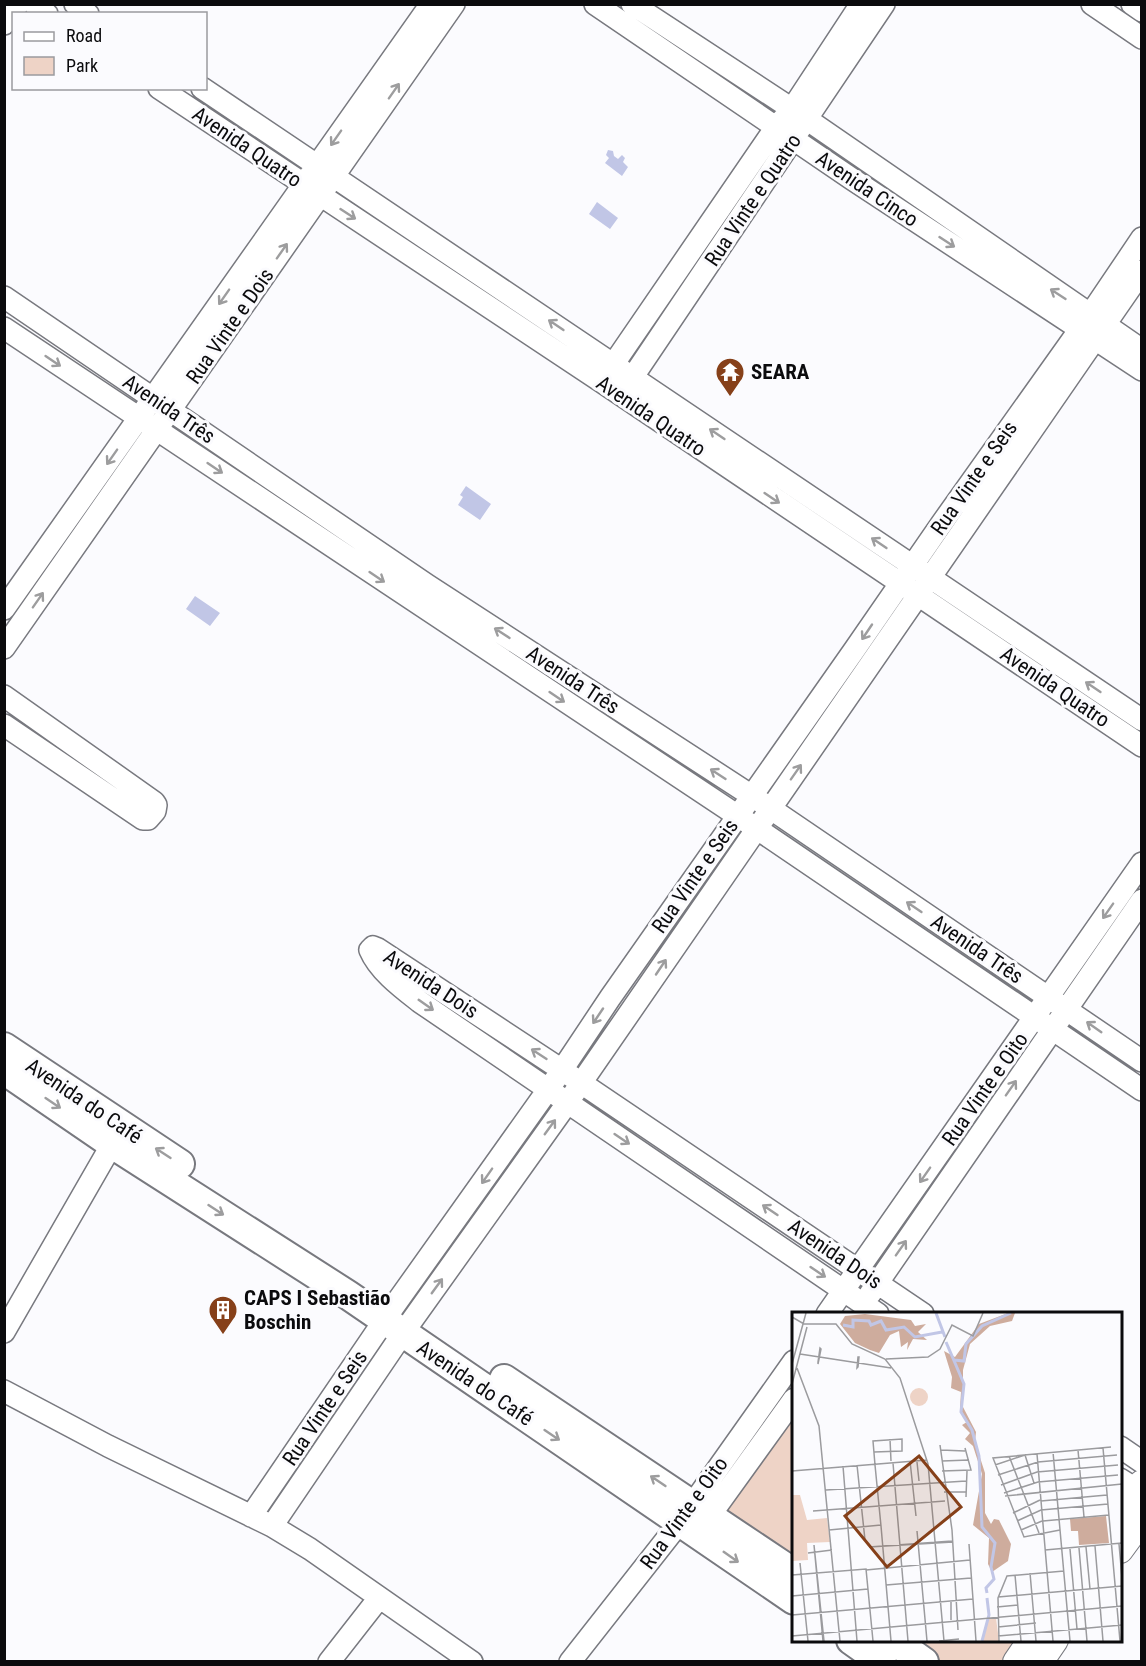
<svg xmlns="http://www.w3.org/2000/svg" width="1146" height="1666" viewBox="0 0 1146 1666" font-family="'Roboto Condensed',sans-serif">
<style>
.green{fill:#eed3c6}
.water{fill:#c1c6e6}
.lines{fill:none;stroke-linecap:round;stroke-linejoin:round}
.minor-casing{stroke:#78797f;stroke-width:24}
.tertiary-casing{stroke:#78797f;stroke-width:28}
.secondary-casing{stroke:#78797f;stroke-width:32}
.minor{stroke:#fff;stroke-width:21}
.tertiary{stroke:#fff;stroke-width:26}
.secondary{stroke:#fff;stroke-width:28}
.oneway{stroke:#9d9d9e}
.labels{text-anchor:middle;stroke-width:6;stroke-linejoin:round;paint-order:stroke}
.street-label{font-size:21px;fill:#0b0b0d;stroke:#fbfbfe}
.poi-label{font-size:21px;font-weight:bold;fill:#0b0b0d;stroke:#fbfbfe;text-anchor:start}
.inset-river{fill:none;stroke:#c1c6e6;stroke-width:3}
.inset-road{fill:none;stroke:#9b9b9e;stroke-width:1.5}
.view{fill:#864019;fill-opacity:0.15;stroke:#864019;stroke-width:3}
.inset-edge{fill:none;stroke:#0b0b0d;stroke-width:3}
</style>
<rect width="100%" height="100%" fill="#fbfbfe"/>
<path class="green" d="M 793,1405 L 793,1573 L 710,1516 Z
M 893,1641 L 1031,1641 L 1016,1662 L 924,1661 Z"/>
<path class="water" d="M 608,150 L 613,151 L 614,156 L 618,159 L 622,155 L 625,158 L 623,162 L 628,167 L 622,176 L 605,163 L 609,158 L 606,155 Z
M 597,202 L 618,218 L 610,229 L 589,214 Z
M 466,486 L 491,504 L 480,520 L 458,505 L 463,497 L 460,495 Z
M 195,596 L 220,613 L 210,626 L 186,609 Z"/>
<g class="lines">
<g class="minor-casing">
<path id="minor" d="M 34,4 L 47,14
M 75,4 L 88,14
M 595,4 L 852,179 L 1142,370
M 632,4 L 792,109 L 1142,350
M 1092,4 L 1142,38
M 1132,4 L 1142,11
M 4,24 L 18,4
M 159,88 L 602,382 L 1142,746
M 202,88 L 1142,720
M 4,297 L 427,585 L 752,796 L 1142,1061
M 4,328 L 756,828 L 1142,1090
M 606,375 L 776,127 L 792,109 L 861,4
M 626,387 L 884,4
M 4,609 L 431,4
M 4,648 L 454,4
M 4,696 L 154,802 L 156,805 L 155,811 L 148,819 L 143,819 L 4,725
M 870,1294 L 1142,900
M 827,1314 L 1142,863
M 878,1314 L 420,1002 C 402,988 379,971 370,950 L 373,947 L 378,949 L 562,1070 L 923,1314
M 4,1332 L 119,1132
M 4,1391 L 108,1446 L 272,1526 L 310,1549 L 472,1662
M 1120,1447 L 1142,1462
M 1120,1479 L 1142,1493
M 251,1516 L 394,1306 L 562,1070 L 610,998 L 855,649 L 942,523 L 1090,315 L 1142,238
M 272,1526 L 403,1333 L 568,1102 L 1142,271
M 701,1528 L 794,1399
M 329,1662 L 379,1598
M 570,1662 L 680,1522 L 794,1361"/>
</g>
<g class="tertiary-casing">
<path id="tertiary" d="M 1120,1513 L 1142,1483
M 1120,1550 L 1142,1520
M 1016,1662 L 1031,1640
M 1040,1662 L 1055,1640"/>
</g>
<g class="secondary-casing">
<path id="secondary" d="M 4,1047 L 180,1164
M 4,1070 L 112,1144 L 348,1295 L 794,1600
M 504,1379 L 794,1573
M 851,1640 L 882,1662
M 893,1640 L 924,1662"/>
</g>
<use href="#minor" class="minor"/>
<use href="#tertiary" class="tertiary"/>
<use href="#secondary" class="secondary"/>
</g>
<defs><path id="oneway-shaft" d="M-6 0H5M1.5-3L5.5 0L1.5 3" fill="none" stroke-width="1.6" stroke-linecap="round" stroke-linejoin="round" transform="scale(1.5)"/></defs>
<g class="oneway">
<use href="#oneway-shaft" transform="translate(394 91) rotate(-55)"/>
<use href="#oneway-shaft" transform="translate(336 138) rotate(125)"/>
<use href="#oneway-shaft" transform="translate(348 214) rotate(33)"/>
<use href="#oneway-shaft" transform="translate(947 242) rotate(33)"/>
<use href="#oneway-shaft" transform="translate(282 251) rotate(-55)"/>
<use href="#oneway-shaft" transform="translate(1058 294) rotate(-147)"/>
<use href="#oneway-shaft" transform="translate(224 297) rotate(125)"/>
<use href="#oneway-shaft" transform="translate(556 325) rotate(-146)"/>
<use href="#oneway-shaft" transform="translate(53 361) rotate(34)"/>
<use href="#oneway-shaft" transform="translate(717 434) rotate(-146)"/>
<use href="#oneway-shaft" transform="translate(112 457) rotate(125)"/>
<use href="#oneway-shaft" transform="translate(215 468) rotate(34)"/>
<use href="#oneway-shaft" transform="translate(772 498) rotate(34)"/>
<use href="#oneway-shaft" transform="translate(879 543) rotate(-146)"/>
<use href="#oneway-shaft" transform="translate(377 577) rotate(34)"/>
<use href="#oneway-shaft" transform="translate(38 600) rotate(-55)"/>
<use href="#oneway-shaft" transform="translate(867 632) rotate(124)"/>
<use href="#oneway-shaft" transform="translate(502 633) rotate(-147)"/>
<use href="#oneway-shaft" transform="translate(1093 687) rotate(-146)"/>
<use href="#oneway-shaft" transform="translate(557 697) rotate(34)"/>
<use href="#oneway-shaft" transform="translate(796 772) rotate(-55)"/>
<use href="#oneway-shaft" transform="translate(718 774) rotate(-147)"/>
<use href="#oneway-shaft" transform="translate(914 907) rotate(-146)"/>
<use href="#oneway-shaft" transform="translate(1108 911) rotate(125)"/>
<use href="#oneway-shaft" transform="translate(661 967) rotate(-56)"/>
<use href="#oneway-shaft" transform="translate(426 1005) rotate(35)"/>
<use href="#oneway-shaft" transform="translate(598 1016) rotate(124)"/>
<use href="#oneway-shaft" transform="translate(1094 1027) rotate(-145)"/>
<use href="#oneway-shaft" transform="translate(539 1054) rotate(-147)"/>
<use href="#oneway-shaft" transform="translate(1011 1088) rotate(-55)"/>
<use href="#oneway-shaft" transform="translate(53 1103) rotate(34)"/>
<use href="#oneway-shaft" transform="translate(550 1127) rotate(-54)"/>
<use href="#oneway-shaft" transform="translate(622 1139) rotate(34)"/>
<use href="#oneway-shaft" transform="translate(163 1153) rotate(-147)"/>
<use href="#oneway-shaft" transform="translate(925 1175) rotate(125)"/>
<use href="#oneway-shaft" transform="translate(487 1176) rotate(125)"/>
<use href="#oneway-shaft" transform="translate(216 1210) rotate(33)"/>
<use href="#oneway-shaft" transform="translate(770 1210) rotate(-146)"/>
<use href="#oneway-shaft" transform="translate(901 1248) rotate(-55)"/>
<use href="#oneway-shaft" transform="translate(818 1272) rotate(34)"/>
<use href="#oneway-shaft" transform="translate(437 1286) rotate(-54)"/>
<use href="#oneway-shaft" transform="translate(552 1435) rotate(34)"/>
<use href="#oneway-shaft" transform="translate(658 1481) rotate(-146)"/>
<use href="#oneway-shaft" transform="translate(731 1557) rotate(35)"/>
</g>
<defs>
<g id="temple-pin" transform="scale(1.5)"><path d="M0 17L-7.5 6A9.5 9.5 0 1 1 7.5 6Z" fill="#864019" stroke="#fbfbfe"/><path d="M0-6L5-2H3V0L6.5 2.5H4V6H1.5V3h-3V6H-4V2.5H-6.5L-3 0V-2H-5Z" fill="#fff"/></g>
<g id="building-pin" transform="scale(1.5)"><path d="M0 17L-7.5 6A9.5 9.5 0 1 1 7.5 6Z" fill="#864019" stroke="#fbfbfe"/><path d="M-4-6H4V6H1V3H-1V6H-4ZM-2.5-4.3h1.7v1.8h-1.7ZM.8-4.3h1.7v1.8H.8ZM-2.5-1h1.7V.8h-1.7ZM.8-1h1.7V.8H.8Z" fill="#fff"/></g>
</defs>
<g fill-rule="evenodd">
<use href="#temple-pin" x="730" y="372"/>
<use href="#building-pin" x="223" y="1310"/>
</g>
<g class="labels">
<g class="street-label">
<text transform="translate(247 147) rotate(34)" y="7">Avenida Quatro</text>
<text transform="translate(867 189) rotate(34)" y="7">Avenida Cinco</text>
<text transform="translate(753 200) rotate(-56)" y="7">Rua Vinte e Quatro</text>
<text transform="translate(230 326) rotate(-55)" y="7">Rua Vinte e Dois</text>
<text transform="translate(169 409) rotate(34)" y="7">Avenida Três</text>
<text transform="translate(651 416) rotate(34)" y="7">Avenida Quatro</text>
<text transform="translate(974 478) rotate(-55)" y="7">Rua Vinte e Seis</text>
<text transform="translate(573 680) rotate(33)" y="7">Avenida Três</text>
<text transform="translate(1055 687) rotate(34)" y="7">Avenida Quatro</text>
<text transform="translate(695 876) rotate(-55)" y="7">Rua Vinte e Seis</text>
<text transform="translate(977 949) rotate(34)" y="7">Avenida Três</text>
<text transform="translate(431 984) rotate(33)" y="7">Avenida Dois</text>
<text transform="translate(985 1089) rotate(-55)" y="7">Rua Vinte e Oito</text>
<text transform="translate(84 1101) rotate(34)" y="7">Avenida do Café</text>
<text transform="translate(835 1254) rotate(34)" y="7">Avenida Dois</text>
<text transform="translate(475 1383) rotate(34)" y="7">Avenida do Café</text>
<text transform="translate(325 1408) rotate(-56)" y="7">Rua Vinte e Seis</text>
<text transform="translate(684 1513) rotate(-54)" y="7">Rua Vinte e Oito</text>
</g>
<g class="poi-label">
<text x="751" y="379">SEARA</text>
<text x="244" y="1305">CAPS I Sebastião<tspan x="244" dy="24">Boschin</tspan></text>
</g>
</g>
<g transform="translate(792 1312)">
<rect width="330" height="330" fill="#fbfbfe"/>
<path d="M118 85a9 9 0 1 1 18 0a9 9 0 1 1-18 0ZM 0,183 L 8,183 L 15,208 L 35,206 L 38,230 L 15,231 L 16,248 L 0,249 ZM 196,306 L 204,306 L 207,329 L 190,329 Z" fill="#eed3c6"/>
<path d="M 216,1 L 223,1 L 220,9 L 198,14 L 178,32 L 171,58 L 171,95 L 184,120 L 183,130 L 193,161 L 193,201 L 199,212 L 202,207 L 207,208 L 219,232 L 216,249 L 200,260 L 196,252 L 197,226 L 181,213 L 190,162 L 181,134 L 173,127 L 178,121 L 170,113 L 175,110 L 168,96 L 169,80 L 159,76 L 160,65 L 152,39 L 163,45 L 187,12 ZM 73,2 L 119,8 L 123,14 L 134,12 L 126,20 L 135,28 L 121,27 L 115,38 L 116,30 L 109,35 L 107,19 L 98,23 L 87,41 L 78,38 L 63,31 L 48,12 L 53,4 ZM 314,204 L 317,231 L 287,233 L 286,219 L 279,219 L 278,207 Z" fill="#ceac9d"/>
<path class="inset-river" d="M 144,1 L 153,25M 51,13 L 61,15 L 61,8 L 77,9 L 79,13 L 89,9 L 94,18 L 112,15 L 123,25 L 150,20M 154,30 L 172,72 L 169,100 L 180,118 L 187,144 L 190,215 L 203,231 L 199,255 L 202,267 L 194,276 L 195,281M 162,48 L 172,49 L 174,32 L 190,14 L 219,1M 190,329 L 197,303 L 195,286"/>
<path class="inset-road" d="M 0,5 L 12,12 L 44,12 L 60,32 L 93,47 L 108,66 L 136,152 L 152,329M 28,36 L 29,37 L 26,52 L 26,50 ZM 8,42 L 99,56M 67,45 L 66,55 L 65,56 L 66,45 ZM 94,47 L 136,45 L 148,37 L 160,13 L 181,24 L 191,1M 0,52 L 14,1M 5,56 L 27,114 L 48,329M 0,72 L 15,15M 98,127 L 99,149M 148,133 L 160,218 L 166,318M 311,136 L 328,329M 149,138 L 173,139M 286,138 L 292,205M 82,140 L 110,139 L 110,127 L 81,129 L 83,153 L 89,214 L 99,329M 261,140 L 278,329M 245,142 L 261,329M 217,144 L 247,221M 118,149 L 124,204M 150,149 L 177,148M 125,150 L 127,169M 101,151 L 116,329M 65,153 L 73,228M 203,153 L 233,143 L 242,171M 51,154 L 65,329M 0,159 L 135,148M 150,159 L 179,158 L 173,136M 206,163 L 246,150 L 325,143M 209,173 L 245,160 L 326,153M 34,178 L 174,169M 152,180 L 174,180M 212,181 L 246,170 L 326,163M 213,184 L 330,172M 174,185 L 175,159M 249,189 L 315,183M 21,199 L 153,189M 221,201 L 248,188M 225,209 L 249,198 L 316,192M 251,209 L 317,203M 37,218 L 89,213M 229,218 L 250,209M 268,218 L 232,225 L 201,146 L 319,135M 125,219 L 135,329M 160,229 L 77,235 L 161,230M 177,232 L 184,329M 327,232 L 330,266M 303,234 L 311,329M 294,235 L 298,277M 287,236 L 295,329M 278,237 L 285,317M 253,238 L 330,231M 16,241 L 40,238M 8,251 L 16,329M 74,258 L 178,248M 238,261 L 244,329M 0,263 L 74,257 L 81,329M 223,263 L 229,329M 94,273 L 179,266M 0,284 L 76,277M 206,285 L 330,274M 159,289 L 159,308M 205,295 L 226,293M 0,303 L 181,287M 206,315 L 244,311M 0,324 L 330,294M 206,324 L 330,313M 31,329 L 22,233 L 32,329M 147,329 L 167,327M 207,329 L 206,286 L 215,264 L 272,259"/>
<path class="view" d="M 127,144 L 169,195 L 95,255 L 53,204 Z"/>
<rect width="330" height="330" class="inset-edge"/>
</g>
<rect width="1146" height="1666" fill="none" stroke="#0b0b0d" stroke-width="12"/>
<rect x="12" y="12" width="195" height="78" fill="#fbfbfe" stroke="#9b9b9e" stroke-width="1.5"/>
<rect x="24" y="32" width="30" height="9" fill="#ffffff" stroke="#9b9b9e" stroke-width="1.5"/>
<text x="66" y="42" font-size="18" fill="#0b0b0d">Road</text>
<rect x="24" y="57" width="30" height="18" fill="#eed3c6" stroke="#9b9b9e" stroke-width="1.5"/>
<text x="66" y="72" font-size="18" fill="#0b0b0d">Park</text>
</svg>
